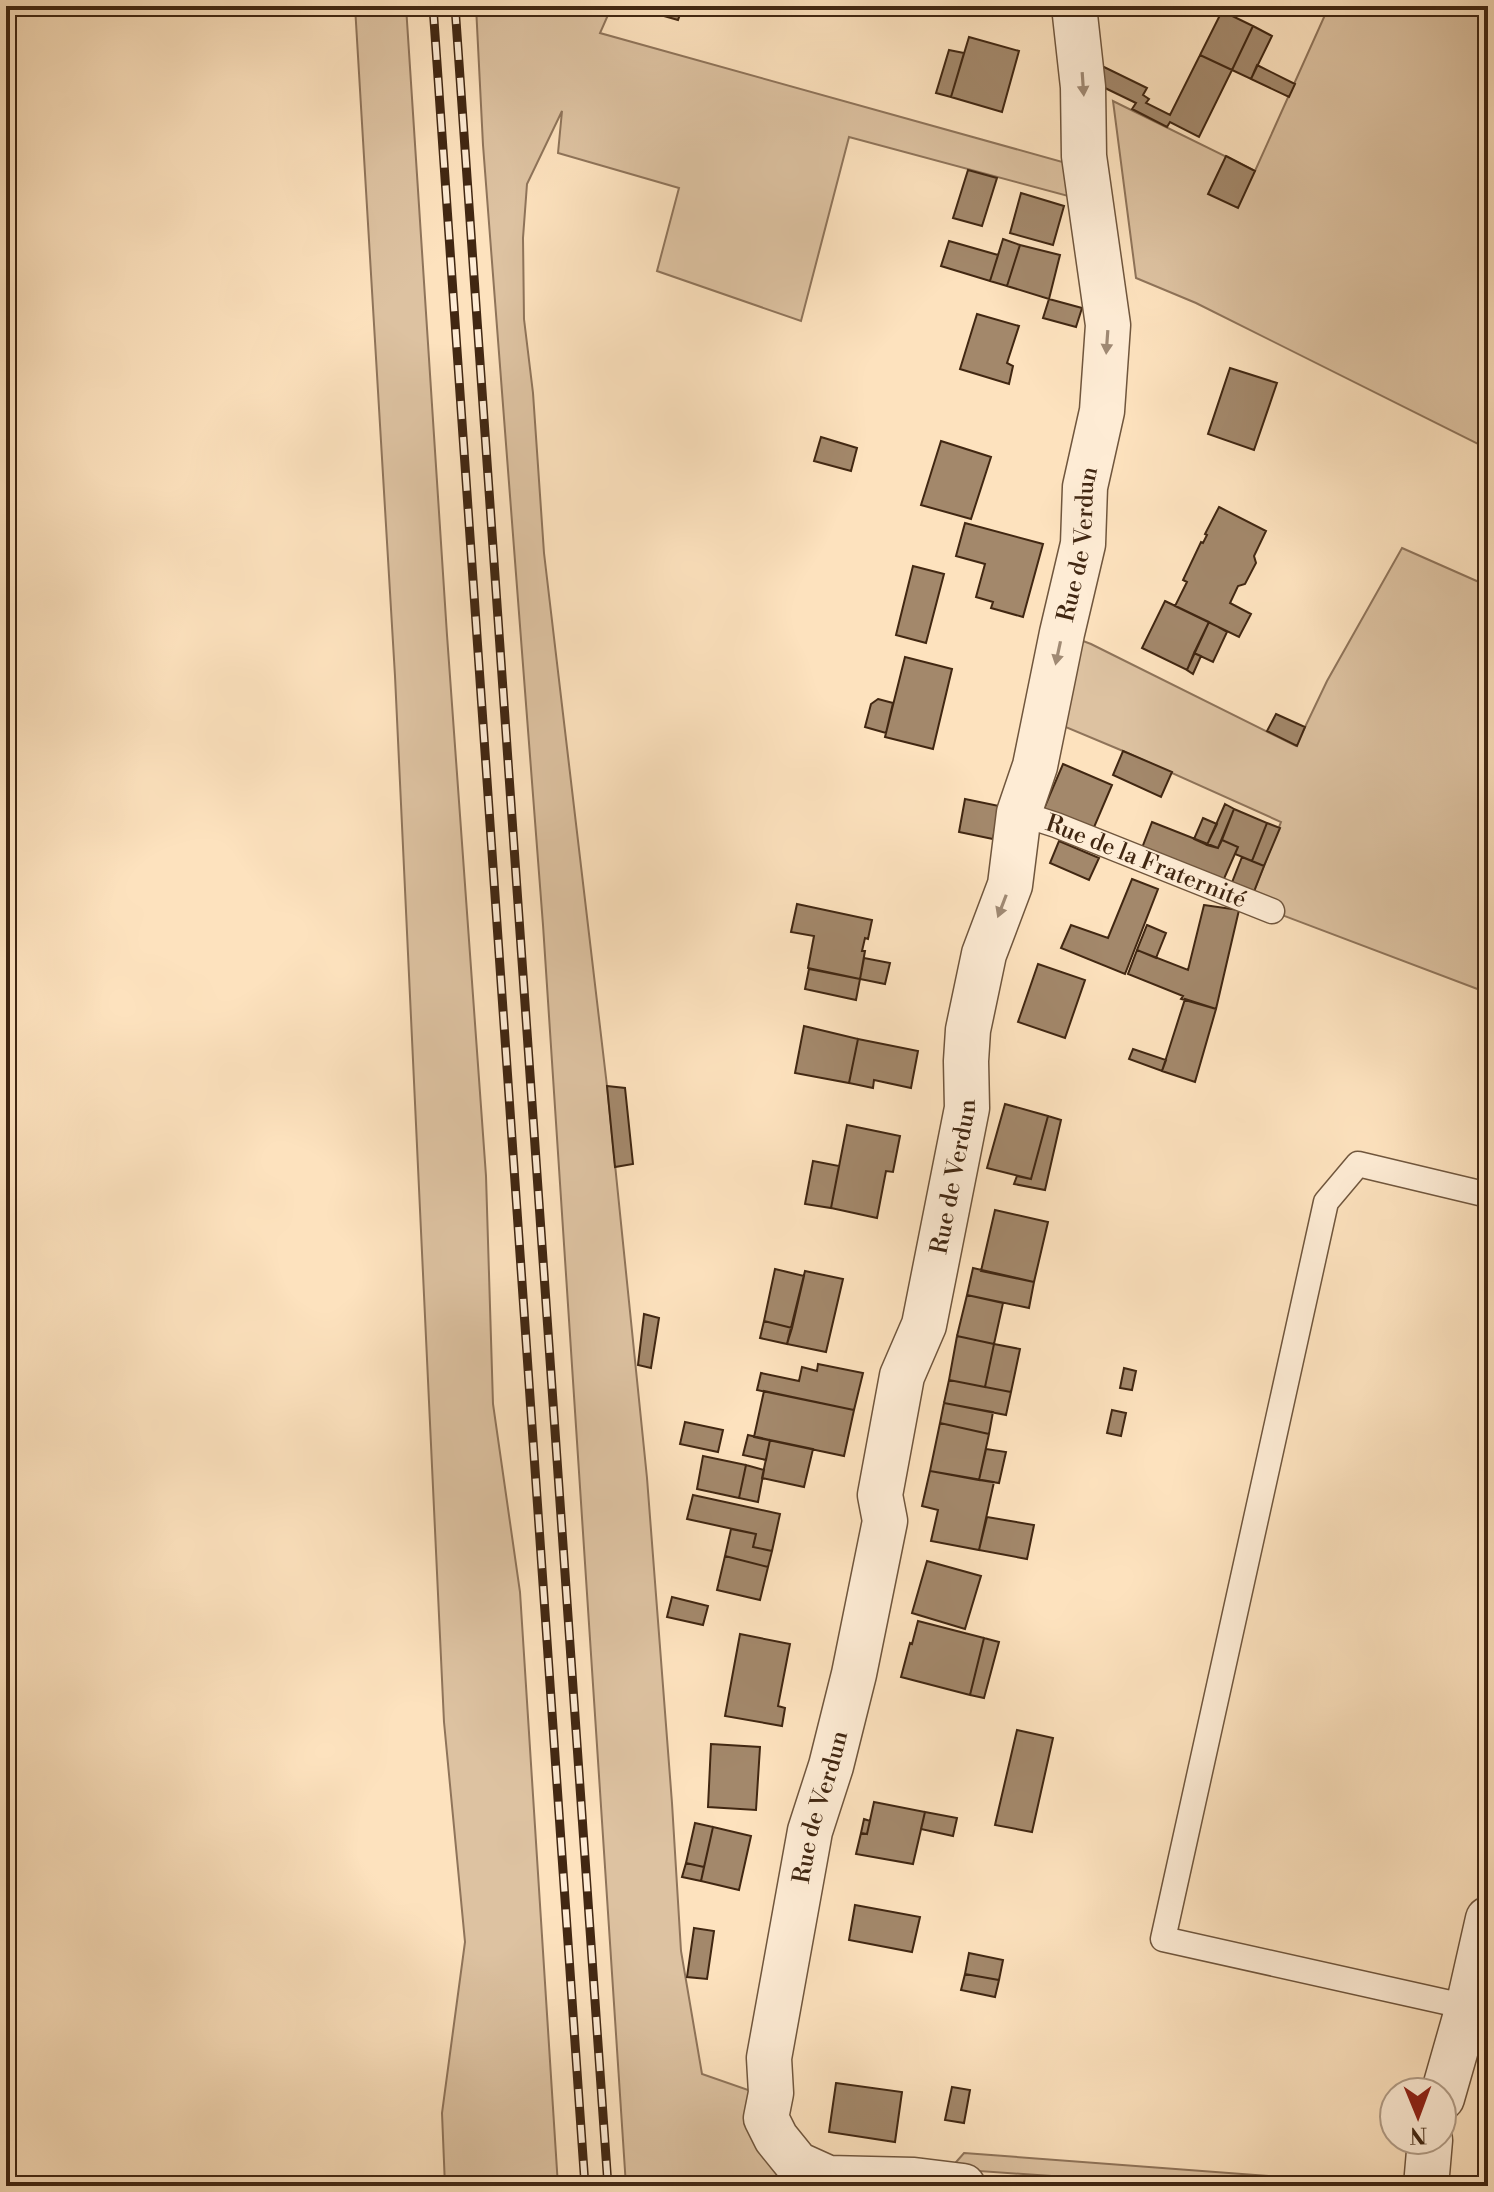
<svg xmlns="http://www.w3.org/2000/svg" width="1494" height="2192" viewBox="0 0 1494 2192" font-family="'Libre Bodoni',serif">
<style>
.green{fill:#ddc2a1;stroke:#8f745a;stroke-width:2}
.building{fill:#a3886b;stroke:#412712;stroke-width:2}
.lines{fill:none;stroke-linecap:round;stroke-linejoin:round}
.lane-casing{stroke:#70563d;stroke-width:27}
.street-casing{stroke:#70563d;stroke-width:47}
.lane{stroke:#feecd5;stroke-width:24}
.street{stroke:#feecd5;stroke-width:44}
.rail-casing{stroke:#412712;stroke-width:9}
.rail{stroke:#feecd5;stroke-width:6;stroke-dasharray:18;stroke-linecap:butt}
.oneway{fill:#a08a74}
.labels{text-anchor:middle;stroke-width:8;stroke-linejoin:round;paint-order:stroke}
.street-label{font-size:24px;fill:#412712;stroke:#feecd5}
</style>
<rect width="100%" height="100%" fill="#fde2be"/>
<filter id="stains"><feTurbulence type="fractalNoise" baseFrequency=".0025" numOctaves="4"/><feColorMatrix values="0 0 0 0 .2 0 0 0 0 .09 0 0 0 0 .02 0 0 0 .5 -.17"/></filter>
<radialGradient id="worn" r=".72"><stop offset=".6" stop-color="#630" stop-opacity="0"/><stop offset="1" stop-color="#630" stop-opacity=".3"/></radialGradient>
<path class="green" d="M 355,6 L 406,6 L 447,635 L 486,1176 L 493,1404 L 520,1592 L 558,2186 L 445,2186 L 442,2113 L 465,1942 L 444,1722 L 395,676 Z
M 476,6 L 612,6 L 600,33 L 1066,163 L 1068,196 L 849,137 L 801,321 L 657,271 L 679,188 L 558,153 L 562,111 L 527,184 L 523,238 L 524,319 L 533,393 L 544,553 L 607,1086 L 647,1478 L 672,1803 L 681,1951 L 702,2074 L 754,2092 L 803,2186 L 626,2186 L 543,925 L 483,145 Z
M 1329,6 L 1488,6 L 1488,449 L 1196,303 L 1136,278 L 1113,101 L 1255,171 Z
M 1402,548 L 1488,586 L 1488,993 L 1245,901 L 1253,894 L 1281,822 L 1123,751 L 1044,718 L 1062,633 L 1091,644 L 1296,746 L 1327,681 Z
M 964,2153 L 1400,2186 L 1194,2186 L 950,2169 Z"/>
<path class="building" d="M 637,6 L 683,6 L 678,20 L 636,8 Z
M 1222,11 L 1253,26 L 1232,70 L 1200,55 Z
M 1253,26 L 1272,36 L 1251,79 L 1232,70 Z
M 969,37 L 1019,51 L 1002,112 L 951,97 Z
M 949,50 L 964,53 L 951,97 L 936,93 Z
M 1200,55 L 1232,70 L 1199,137 L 1170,122 L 1167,127 L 1132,109 L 1136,103 L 1105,88 L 1102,66 L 1147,88 L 1143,95 L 1149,99 L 1146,103 L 1170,115 Z
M 1257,65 L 1295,84 L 1289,97 L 1251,79 Z
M 1226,156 L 1255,171 L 1238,208 L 1208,194 Z
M 968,170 L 997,178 L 982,226 L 953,218 Z
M 1021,193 L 1064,206 L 1053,245 L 1010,233 Z
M 1003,239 L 1020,245 L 1007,286 L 990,281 Z
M 949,241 L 998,255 L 990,281 L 941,266 Z
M 1020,245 L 1060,255 L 1049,299 L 1007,286 Z
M 1049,299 L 1082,308 L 1076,327 L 1043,318 Z
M 977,314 L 1019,326 L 1007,363 L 1013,366 L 1009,384 L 960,369 Z
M 1230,368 L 1277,383 L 1254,450 L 1208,434 Z
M 821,437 L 857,448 L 851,471 L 814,461 Z
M 941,441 L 991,457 L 971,519 L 921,505 Z
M 1219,507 L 1266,531 L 1254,556 L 1256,563 L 1245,584 L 1238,586 L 1230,603 L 1251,614 L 1239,637 L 1175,606 L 1187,582 L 1183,580 L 1201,542 L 1203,543 L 1207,535 L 1205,534 Z
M 965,523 L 1043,544 L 1023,617 L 991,608 L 993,602 L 976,597 L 985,564 L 956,556 Z
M 913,566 L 944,574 L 926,643 L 896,635 Z
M 1165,601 L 1209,622 L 1187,670 L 1142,648 Z
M 1209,622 L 1227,632 L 1213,662 L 1194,653 Z
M 1194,653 L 1201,656 L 1193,674 L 1187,670 Z
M 905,657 L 952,669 L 933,749 L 885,737 Z
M 878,699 L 893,703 L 886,733 L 865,727 L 871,704 Z
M 1276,714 L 1305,727 L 1297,746 L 1267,731 Z
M 1123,751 L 1172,772 L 1161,797 L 1113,775 Z
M 1063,764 L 1112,785 L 1092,832 L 1043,811 Z
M 965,799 L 999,806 L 993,839 L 959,832 Z
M 1225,804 L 1234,809 L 1218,848 L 1207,845 Z
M 1234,809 L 1267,823 L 1252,861 L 1235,854 L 1238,847 L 1222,840 Z
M 1203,818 L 1217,824 L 1207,845 L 1194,839 Z
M 1152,822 L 1218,848 L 1222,840 L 1238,847 L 1223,881 L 1142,848 Z
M 1267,823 L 1280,828 L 1264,866 L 1252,861 Z
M 1059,841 L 1099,858 L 1089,880 L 1050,863 Z
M 1242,857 L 1264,866 L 1253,894 L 1231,885 Z
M 1132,879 L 1158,889 L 1125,974 L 1061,948 L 1071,925 L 1108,938 Z
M 797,904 L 872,920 L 868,939 L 865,938 L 862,951 L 865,951 L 860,979 L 808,968 L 814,936 L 791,932 Z
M 1204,905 L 1239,910 L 1216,1009 L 1181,999 L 1183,996 L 1128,974 L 1137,950 L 1188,970 Z
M 1147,925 L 1166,933 L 1156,958 L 1137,950 Z
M 864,958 L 890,963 L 885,984 L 860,979 Z
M 1038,964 L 1085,980 L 1065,1038 L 1018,1022 Z
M 809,969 L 860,979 L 856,1000 L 805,989 Z
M 1185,999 L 1216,1009 L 1195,1082 L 1162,1071 Z
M 804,1026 L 858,1039 L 849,1083 L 795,1073 Z
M 858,1039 L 918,1051 L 911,1088 L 874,1080 L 873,1088 L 849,1083 Z
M 1133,1049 L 1166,1060 L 1162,1071 L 1129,1059 Z
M 607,1086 L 625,1088 L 633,1164 L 615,1167 Z
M 1005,1104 L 1048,1116 L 1031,1179 L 987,1168 Z
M 1048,1116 L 1061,1120 L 1045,1190 L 1014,1184 L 1017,1176 L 1031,1179 Z
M 847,1125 L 900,1136 L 893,1172 L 886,1171 L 877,1218 L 831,1208 Z
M 813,1161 L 839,1166 L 831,1208 L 805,1204 Z
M 995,1210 L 1048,1222 L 1034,1282 L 981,1271 Z
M 973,1268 L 1034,1282 L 1029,1308 L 967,1295 Z
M 775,1269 L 804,1276 L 792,1328 L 764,1321 Z
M 805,1271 L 843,1279 L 826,1352 L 787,1344 Z
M 967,1295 L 1003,1303 L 994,1344 L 957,1336 Z
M 644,1314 L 659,1318 L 651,1368 L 638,1365 Z
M 764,1321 L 792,1328 L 787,1344 L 760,1338 Z
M 957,1336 L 994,1344 L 985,1387 L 949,1380 Z
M 994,1344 L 1020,1349 L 1011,1392 L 985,1387 Z
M 818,1364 L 863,1373 L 854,1410 L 757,1390 L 761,1373 L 799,1381 L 802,1367 L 817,1371 Z
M 1124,1368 L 1136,1371 L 1132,1390 L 1120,1388 Z
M 949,1380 L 1011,1392 L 1006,1415 L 944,1403 Z
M 764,1391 L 854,1410 L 844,1456 L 754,1437 Z
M 944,1403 L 993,1412 L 989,1434 L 940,1423 Z
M 1112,1410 L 1126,1413 L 1121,1436 L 1107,1433 Z
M 685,1422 L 723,1430 L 718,1452 L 680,1444 Z
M 940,1423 L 989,1434 L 979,1480 L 930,1471 Z
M 748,1435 L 770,1440 L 766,1460 L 743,1455 Z
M 770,1440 L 813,1449 L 804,1487 L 762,1478 Z
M 986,1449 L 1006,1452 L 999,1483 L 979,1480 Z
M 703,1456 L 746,1465 L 739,1498 L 697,1489 Z
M 746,1465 L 764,1470 L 758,1502 L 739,1498 Z
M 930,1471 L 994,1482 L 979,1550 L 931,1541 L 938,1510 L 922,1506 Z
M 693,1495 L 780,1514 L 772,1551 L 753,1547 L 756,1534 L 687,1519 Z
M 987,1517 L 1034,1525 L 1027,1559 L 979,1550 Z
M 731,1529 L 756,1534 L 753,1547 L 772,1551 L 768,1567 L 725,1556 Z
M 725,1556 L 768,1567 L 760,1600 L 717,1590 Z
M 927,1561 L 981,1576 L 965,1629 L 912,1613 Z
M 672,1597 L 708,1606 L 703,1625 L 667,1617 Z
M 918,1621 L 984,1638 L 970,1695 L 901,1677 L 910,1643 L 912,1644 Z
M 740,1634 L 790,1644 L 778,1706 L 785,1708 L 782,1726 L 725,1716 Z
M 984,1638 L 999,1642 L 984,1698 L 970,1695 Z
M 1017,1730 L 1053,1738 L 1032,1832 L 995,1825 Z
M 711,1744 L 760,1747 L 756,1810 L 708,1807 Z
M 874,1802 L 925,1812 L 913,1864 L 856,1854 L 861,1833 L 867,1834 Z
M 925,1812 L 957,1818 L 953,1836 L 921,1829 Z
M 864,1819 L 870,1821 L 867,1834 L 861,1833 Z
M 695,1823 L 713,1827 L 704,1867 L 686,1863 Z
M 713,1827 L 751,1836 L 739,1890 L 701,1881 Z
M 686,1863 L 704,1867 L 701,1881 L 682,1877 Z
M 855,1905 L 920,1917 L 912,1952 L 849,1940 Z
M 694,1928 L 714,1931 L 707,1979 L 687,1977 Z
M 969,1953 L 1003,1960 L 999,1980 L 965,1974 Z
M 965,1974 L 999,1980 L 995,1997 L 961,1990 Z
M 836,2083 L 902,2092 L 895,2142 L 829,2132 Z
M 952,2087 L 970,2090 L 964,2123 L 945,2120 Z"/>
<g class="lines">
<g class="lane-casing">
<g id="lane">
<path id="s1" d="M 1019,813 L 1056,825 L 1272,911"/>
<path d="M 1468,2007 L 1163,1939 L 1326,1202 L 1358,1164 L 1488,1195"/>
</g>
</g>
<g class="street-casing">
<g id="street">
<path d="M 1442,2098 L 1468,2007 L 1488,1919"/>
<path id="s2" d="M 963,2186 L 914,2180 L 828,2178 L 797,2164 L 776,2138 L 766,2118 L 771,2093 L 769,2058 L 810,1831 L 831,1766 L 854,1674 L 885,1521 L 880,1495 L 902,1376 L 924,1325 L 967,1108 L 966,1061 L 968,1030 L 984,954 L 1010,885 L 1019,813 L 1035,766 L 1062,633 L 1083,544 L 1085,487 L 1102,411 L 1108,325 L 1084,156 L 1083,87 L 1074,6"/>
<path d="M 1426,2186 L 1430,2140"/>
</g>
</g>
<use href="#lane" class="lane"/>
<use href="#street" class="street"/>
<g class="rail-casing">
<path id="rail" d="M 433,6 L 585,2186
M 455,6 L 608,2186"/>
</g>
<use href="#rail" class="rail"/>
</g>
<defs><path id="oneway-solid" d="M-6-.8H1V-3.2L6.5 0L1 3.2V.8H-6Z" transform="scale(2)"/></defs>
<g class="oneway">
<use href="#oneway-solid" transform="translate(1083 84) rotate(86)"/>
<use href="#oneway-solid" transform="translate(1107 342) rotate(94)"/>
<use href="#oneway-solid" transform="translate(1058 653) rotate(102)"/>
<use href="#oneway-solid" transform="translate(1002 906) rotate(111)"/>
</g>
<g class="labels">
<g class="street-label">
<text dy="8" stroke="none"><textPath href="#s2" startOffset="1838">Rue de Verdun</textPath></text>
<text dy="8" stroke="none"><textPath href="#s1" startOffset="136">Rue de la Fraternité</textPath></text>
<text dy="8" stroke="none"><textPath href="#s2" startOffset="1190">Rue de Verdun</textPath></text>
<text dy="8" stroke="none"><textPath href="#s2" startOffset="542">Rue de Verdun</textPath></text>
</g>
</g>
<rect width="1494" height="2192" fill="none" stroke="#fde2be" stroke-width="32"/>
<rect x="8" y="8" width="1478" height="2176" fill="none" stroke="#412712" stroke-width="4"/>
<rect x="16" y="16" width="1462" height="2160" fill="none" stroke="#412712" stroke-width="2"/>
<g transform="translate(1418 2116) rotate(179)"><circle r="38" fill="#feecd5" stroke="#b29d87" stroke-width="2"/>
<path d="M0-6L14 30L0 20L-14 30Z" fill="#8f2418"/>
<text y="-12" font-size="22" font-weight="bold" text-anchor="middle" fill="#412712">N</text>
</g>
<rect width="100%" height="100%" filter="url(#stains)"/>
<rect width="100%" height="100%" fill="url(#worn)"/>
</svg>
